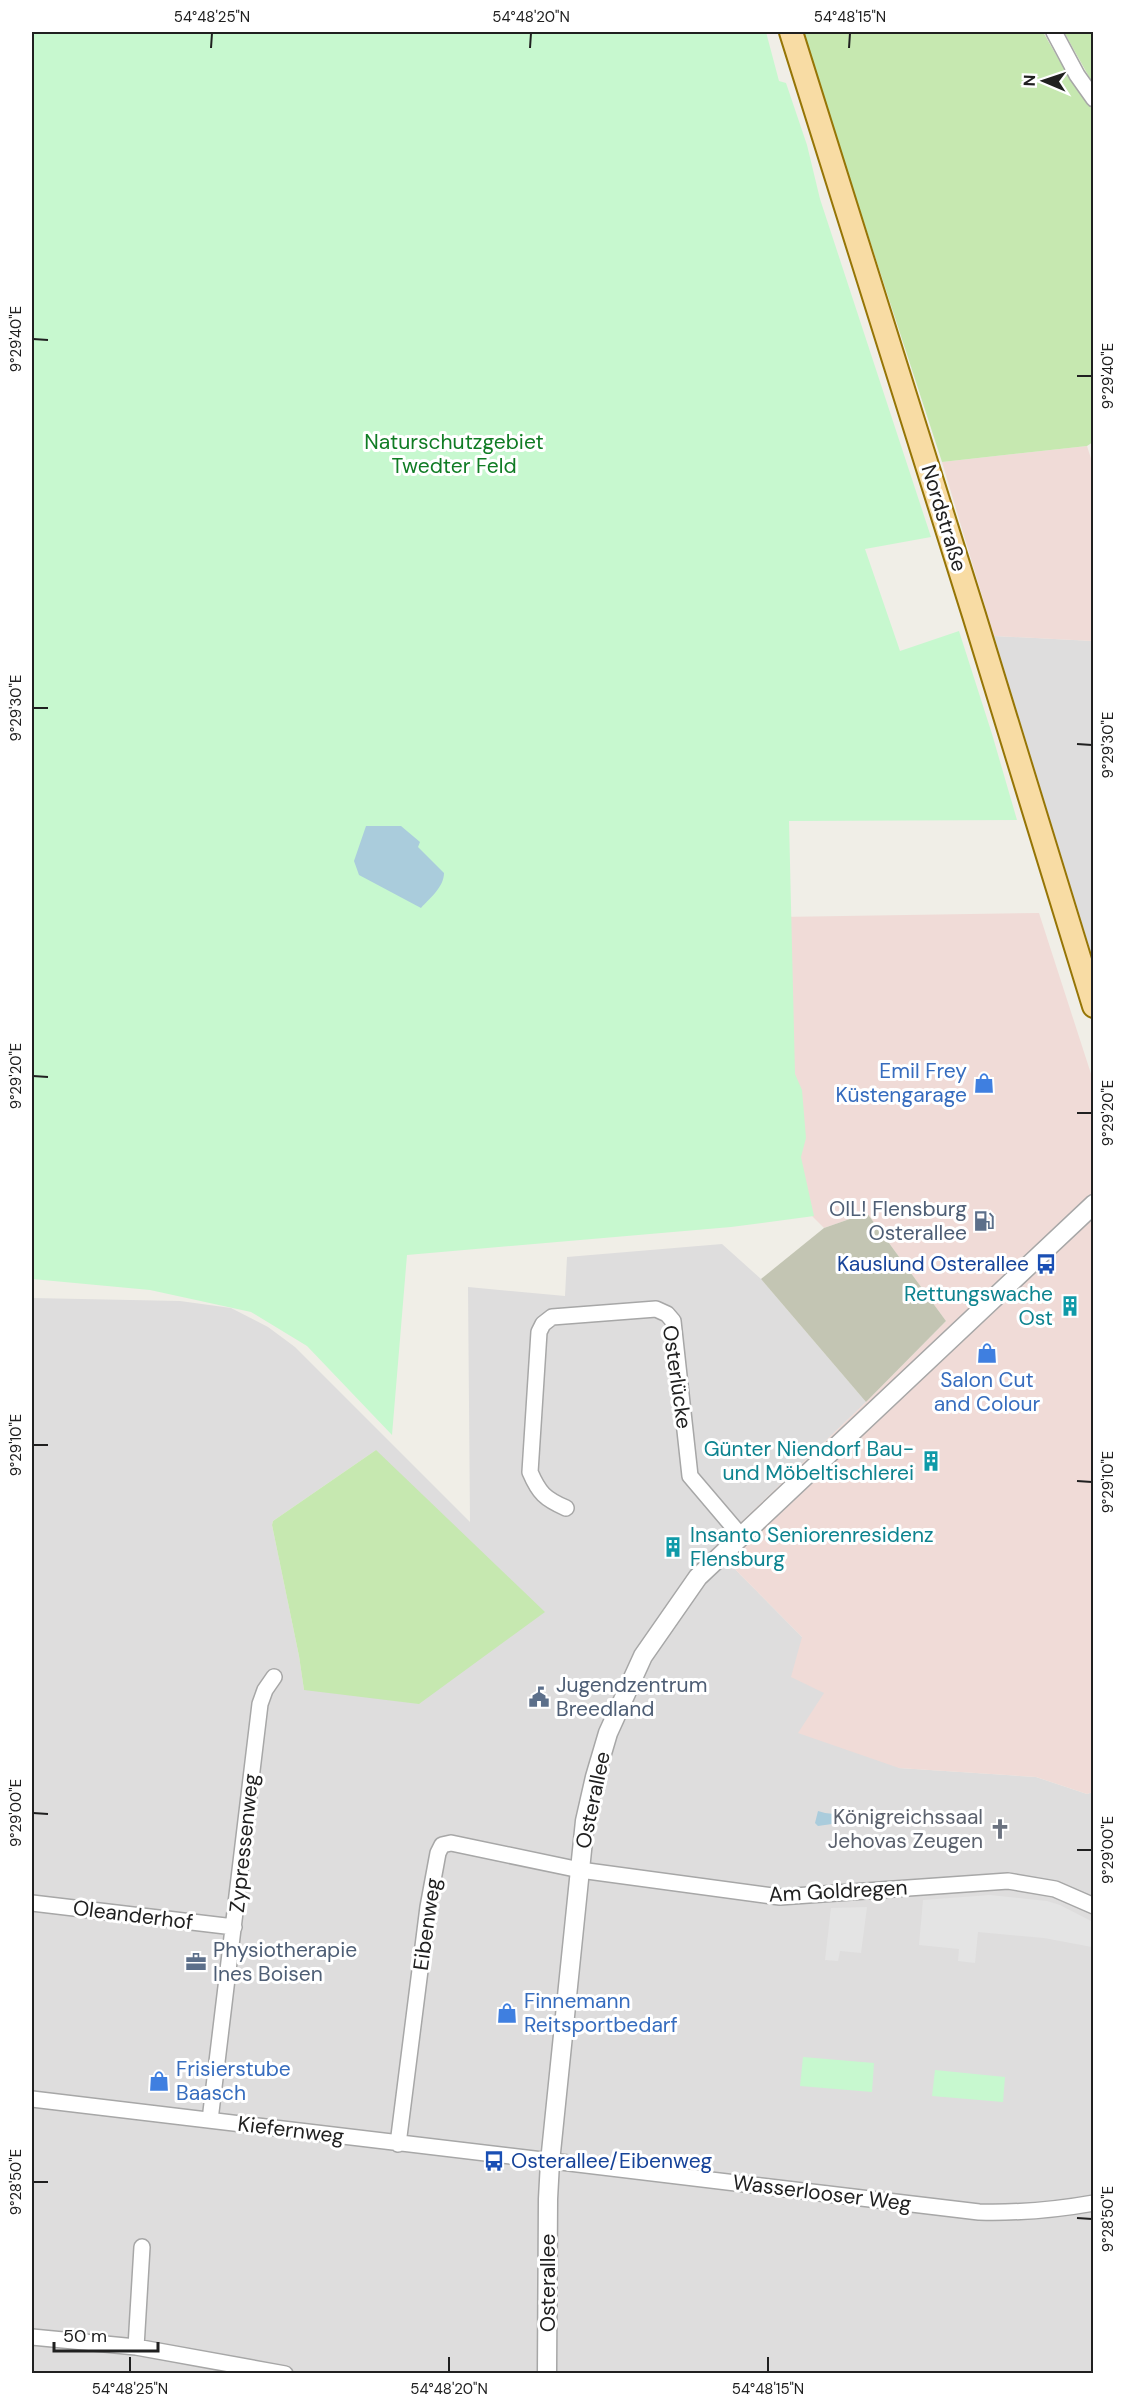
<svg xmlns="http://www.w3.org/2000/svg" width="1125" height="2405" viewBox="0 0 1125 2405" font-family="'DM Sans',sans-serif">
<style>
.residential{fill:#dedddd;fill-rule:evenodd}
.commercial{fill:#f0dbd7}
.construction{fill:#c3c5b3}
.grass{fill:#c6e8b0}
.park{fill:#c7f8cf}
.parking{fill:#e4e4e4}
.water{fill:#aaccdc}
.lines{fill:none;stroke-linecap:round;stroke-linejoin:round}
.minor-casing{stroke:#a7a7a7;stroke-width:18}
.tertiary-casing{stroke:#a7a7a7;stroke-width:21}
.primary-casing{stroke:#967506;stroke-width:26}
.minor{stroke:#fff;stroke-width:15}
.tertiary{stroke:#fff;stroke-width:18}
.primary{stroke:#f8dca4;stroke-width:22}
.ticks{fill:none;stroke:#202020;stroke-width:2}
.labels{text-anchor:middle;stroke-width:6;stroke-linejoin:round;paint-order:stroke}
.park-label{font-size:21px;fill:#107c24;stroke:#fff}
.street-label{font-size:21px;fill:#202020;stroke:#fff}
.shop-label{font-size:21px;fill:#366cbe;stroke:#fff;text-anchor:start}
.service-label{font-size:21px;fill:#4e5e75;stroke:#fff;text-anchor:start}
.transit-label{font-size:21px;fill:#164399;stroke:#fff;text-anchor:end}
.culture-label{font-size:21px;fill:#0d838f;stroke:#fff;text-anchor:end}
.worship-label{font-size:21px;fill:#5b616d;stroke:#fff;text-anchor:end}
.neatline{fill:none;stroke:#202020;stroke-width:2}
.ticks-label{font-size:15px;text-anchor:middle;fill:#202020}
</style>
<rect width="100%" height="100%" fill="#f0eee7"/>
<path class="residential" d="M 994,636 L 1093,641 L 1093,959 L 1052,826 Z
M 722,1244 L 761,1279 L 866,1402 L 714,1548 L 802,1637 L 825,1692 L 899,1768 L 1036,1777 L 1087,1794 L 1093,1792 L 1093,2373 L 32,2374 L 32,1298 L 180,1301 L 231,1308 L 268,1327 L 295,1347 L 470,1522 L 468,1287 L 565,1296 L 567,1257 ZM 376,1450 L 304,1690 L 299,1656 L 272,1525 L 273,1521 Z"/>
<path class="commercial" d="M 1087,446 L 1094,468 L 1093,641 L 994,636 L 942,462 Z
M 1039,913 L 1093,1080 L 1093,1792 L 1087,1794 L 1036,1777 L 899,1768 L 798,1733 L 824,1693 L 791,1677 L 802,1637 L 714,1548 L 866,1402 L 946,1321 L 867,1213 L 824,1228 L 802,1206 L 779,917 Z"/>
<path class="construction" d="M 867,1213 L 946,1321 L 866,1402 L 761,1279 L 824,1228 Z"/>
<path class="grass" d="M 802,32 L 1043,32 L 1059,60 L 1093,111 L 1093,442 L 1087,446 L 942,462 Z
M 1064,32 L 1093,32 L 1093,84 Z
M 376,1450 L 545,1612 L 419,1704 L 304,1690 L 299,1656 L 272,1525 L 273,1521 Z"/>
<path class="park" d="M 32,32 L 112,32 L 121,34 L 340,32 L 766,32 L 779,81 L 786,83 L 807,145 L 820,199 L 931,537 L 865,549 L 900,651 L 959,631 L 992,734 L 1017,820 L 789,821 L 795,1074 L 802,1090 L 806,1138 L 801,1157 L 814,1216 L 731,1227 L 407,1255 L 392,1435 L 307,1346 L 251,1312 L 150,1290 L 32,1279 Z
M 803,2057 L 874,2063 L 872,2092 L 800,2086 Z
M 935,2070 L 1005,2077 L 1003,2102 L 932,2096 Z"/>
<path class="parking" d="M 990,1895 L 1047,1901 L 1060,1905 L 1093,1922 L 1092,1947 L 1044,1938 L 978,1932 L 975,1963 L 958,1961 L 959,1949 L 919,1945 L 923,1900 Z
M 867,1907 L 861,1953 L 840,1951 L 838,1961 L 825,1960 L 831,1908 Z"/>
<path class="water" d="M 366,826 L 401,826 L 420,842 L 418,847 L 444,873 C 444,887 430,898 421,908 L 359,875 L 354,861 Z
M 818,1811 L 825,1813 L 879,1819 L 866,1822 L 858,1819 L 842,1819 L 832,1824 L 818,1826 L 815,1823 Z"/>
<g class="lines">
<g class="minor-casing">
<path id="minor" d="M 1054,32 L 1077,75 L 1094,99
M 566,1508 C 545,1499 539,1493 530,1472 L 539,1332 L 543,1324 L 552,1317 L 656,1309 L 667,1314 L 673,1321 L 690,1476 L 741,1536
M 32,1903 L 234,1927
M 32,2099 L 979,2212 C 1018,2213 1055,2210 1094,2203
M 210,2120 L 260,1704 L 265,1690 L 274,1677
M 398,2144 L 428,1907 L 438,1853 L 442,1845 L 451,1843 L 580,1870 L 780,1897 L 1008,1881 L 1055,1889 L 1094,1906
M 32,2337 L 136,2347 L 285,2374
M 136,2347 L 142,2247"/>
</g>
<g class="tertiary-casing">
<path id="tertiary" d="M 547,2374 L 548,2199 L 550,2162 L 585,1821 L 595,1777 L 608,1733 L 643,1656 L 698,1577 L 1094,1204"/>
</g>
<g class="primary-casing">
<path id="primary" d="M 791,32 L 974,615 L 1094,1006"/>
</g>
<use href="#minor" class="minor"/>
<use href="#tertiary" class="tertiary"/>
<use href="#primary" class="primary"/>
</g>
<path class="ticks" d="M 211,48 L 212,33M 530,48 L 531,33M 849,48 L 850,33M 33,339 L 48,340M 1077,376 L 1092,376M 33,708 L 48,708M 1077,744 L 1092,745M 33,1076 L 48,1077M 1077,1113 L 1092,1113M 33,1445 L 48,1445M 1077,1481 L 1092,1482M 33,1813 L 48,1814M 1077,1850 L 1092,1850M 33,2182 L 48,2182M 1077,2218 L 1092,2219M 130,2372 L 130,2357M 449,2372 L 449,2357M 768,2372 L 768,2357"/>
<defs>
<g id="shop-bare" transform="scale(1.62)"><path d="M-5-2.5h2.3a2.7 3.5 0 0 1 5.4 0H5L5.5 6h-11ZM-1.5-2.5h3a1.5 2.3 0 0 0-3 0Z" fill="#3f7fe0" stroke="#fff" stroke-width="2.5" paint-order="stroke"/></g>
<g id="fuel-bare" transform="scale(1.62)"><path d="M-5.5-6h7V0h2V4h1.3V-2.5L3-4.5l.8-.8L6-3V5H2.5V1h-1V6h-7ZM-4.2-4.7v3.2H.2V-4.7Z" fill="#5c6f8a" stroke="#fff" stroke-width="2.5" paint-order="stroke"/></g>
<g id="bus-bare" transform="scale(1.62)"><path d="M-5-6H5V4H4V6H2V4H-2V6H-4V4H-5ZM-3.5-4V0h7V-4ZM-3.5 1.2v1.5H-2V1.2ZM2 1.2v1.5H3.5V1.2Z" fill="#1a4fb4" stroke="#fff" stroke-width="2.5" paint-order="stroke"/></g>
<g id="building-bare" transform="scale(1.62)"><path d="M-4-6H4V6H1V3H-1V6H-4ZM-2.5-4.3h1.7v1.8h-1.7ZM.8-4.3h1.7v1.8H.8ZM-2.5-1h1.7V.8h-1.7ZM.8-1h1.7V.8H.8Z" fill="#0f9aa8" stroke="#fff" stroke-width="2.5" paint-order="stroke"/></g>
<g id="civic-bare" transform="scale(1.62)"><path d="M-.6-6.5H3V-4.5H.6V-3L4-1V1h2V6H-6V1h2V-1L-.6-3ZM-1.2 2.5V6h2.4V2.5Z" fill="#5c6f8a" stroke="#fff" stroke-width="2.5" paint-order="stroke"/></g>
<g id="church-bare" transform="scale(1.62)"><path d="M-1.2-6h2.4v3.5h3.3v2.4h-3.3V6h-2.4V-.1h-3.3v-2.4h3.3Z" fill="#6b7280" stroke="#fff" stroke-width="2.5" paint-order="stroke"/></g>
<g id="office-bare" transform="scale(1.62)"><path d="M-6-3h4V-5.5h4V-3h4V5H-6ZM-1-4.5V-3h2v-1.5ZM-6 0V1H6V0Z" fill="#5c6f8a" stroke="#fff" stroke-width="2.5" paint-order="stroke"/></g>
</defs>
<g fill-rule="evenodd">
<use href="#shop-bare" x="984" y="1083"/>
<use href="#fuel-bare" x="984" y="1221"/>
<use href="#bus-bare" x="1046" y="1264"/>
<use href="#building-bare" x="1070" y="1306"/>
<use href="#shop-bare" x="987" y="1353"/>
<use href="#building-bare" x="931" y="1461"/>
<use href="#building-bare" x="673" y="1547"/>
<use href="#civic-bare" x="539" y="1697"/>
<use href="#church-bare" x="1000" y="1829"/>
<use href="#office-bare" x="196" y="1962"/>
<use href="#shop-bare" x="507" y="2013"/>
<use href="#shop-bare" x="159" y="2081"/>
<use href="#bus-bare" x="494" y="2161"/>
</g>
<g class="labels">
<g class="park-label">
<text x="454" y="449">Naturschutzgebiet<tspan x="454" dy="24">Twedter Feld</tspan></text>
</g>
<g class="street-label">
<text transform="translate(944 518) rotate(73)" y="7">Nordstraße</text>
<text transform="translate(677 1377) rotate(82)" y="7">Osterlücke</text>
<text transform="translate(593 1800) rotate(-78)" y="7">Osterallee</text>
<text transform="translate(244 1843) rotate(-84)" y="7">Zypressenweg</text>
<text transform="translate(838 1891) rotate(-3)" y="7">Am Goldregen</text>
<text transform="translate(133 1915) rotate(7)" y="7">Oleanderhof</text>
<text transform="translate(427 1924) rotate(-82)" y="7">Eibenweg</text>
<text transform="translate(291 2130) rotate(7)" y="7">Kiefernweg</text>
<text transform="translate(822 2193) rotate(7)" y="7">Wasserlooser Weg</text>
<text transform="translate(548 2283) rotate(-90)" y="7">Osterallee</text>
</g>
<g class="shop-label">
<text x="967" y="1078" text-anchor="end">Emil Frey<tspan x="967" dy="24">Küstengarage</tspan></text>
<text x="987" y="1387" text-anchor="middle">Salon Cut<tspan x="987" dy="24">and Colour</tspan></text>
<text x="524" y="2008">Finnemann<tspan x="524" dy="24">Reitsportbedarf</tspan></text>
<text x="176" y="2076">Frisierstube<tspan x="176" dy="24">Baasch</tspan></text>
</g>
<g class="service-label">
<text x="967" y="1216" text-anchor="end">OIL! Flensburg<tspan x="967" dy="24">Osterallee</tspan></text>
<text x="556" y="1692">Jugendzentrum<tspan x="556" dy="24">Breedland</tspan></text>
<text x="213" y="1957">Physiotherapie<tspan x="213" dy="24">Ines Boisen</tspan></text>
</g>
<g class="transit-label">
<text x="1029" y="1271">Kauslund Osterallee</text>
<text x="511" y="2168" text-anchor="start">Osterallee/Eibenweg</text>
</g>
<g class="culture-label">
<text x="1053" y="1301">Rettungswache<tspan x="1053" dy="24">Ost</tspan></text>
<text x="914" y="1456">Günter Niendorf Bau-<tspan x="914" dy="24">und Möbeltischlerei</tspan></text>
<text x="690" y="1542" text-anchor="start">Insanto Seniorenresidenz<tspan x="690" dy="24">Flensburg</tspan></text>
</g>
<g class="worship-label">
<text x="983" y="1824">Königreichssaal<tspan x="983" dy="24">Jehovas Zeugen</tspan></text>
</g>
</g>
<rect width="1125" height="2405" fill="none" stroke="#ffffff" stroke-width="66"/>
<g transform="translate(1044 81) rotate(272)" stroke="#ffffff" stroke-width="4.5" paint-order="stroke">
<path d="M0-4.5L10 22L0 15L-10 22Z" fill="#202020"/>
<text y="-9" font-size="16" font-weight="bold" text-anchor="middle" fill="#202020">N</text>
</g>
<path d="M54 2342v9h104v-9" fill="none" stroke="#202020" stroke-width="3"/>
<text x="63" y="2342" font-size="18" fill="#202020" stroke="#ffffff" stroke-width="4.5" paint-order="stroke">50 m</text>
<rect x="33" y="33" width="1059" height="2339" class="neatline"/>
<g class="ticks-label">
<text x="212" y="22">54°48'25"N</text>
<text x="531" y="22">54°48'20"N</text>
<text x="850" y="22">54°48'15"N</text>
<text transform="translate(16 339) rotate(-90)" y="5">9°29'40"E</text>
<text transform="translate(1108 376) rotate(-90)" y="5">9°29'40"E</text>
<text transform="translate(16 708) rotate(-90)" y="5">9°29'30"E</text>
<text transform="translate(1108 745) rotate(-90)" y="5">9°29'30"E</text>
<text transform="translate(16 1076) rotate(-90)" y="5">9°29'20"E</text>
<text transform="translate(1108 1113) rotate(-90)" y="5">9°29'20"E</text>
<text transform="translate(16 1445) rotate(-90)" y="5">9°29'10"E</text>
<text transform="translate(1108 1482) rotate(-90)" y="5">9°29'10"E</text>
<text transform="translate(16 1813) rotate(-90)" y="5">9°29'00"E</text>
<text transform="translate(1108 1850) rotate(-90)" y="5">9°29'00"E</text>
<text transform="translate(16 2182) rotate(-90)" y="5">9°28'50"E</text>
<text transform="translate(1108 2219) rotate(-90)" y="5">9°28'50"E</text>
<text x="130" y="2394">54°48'25"N</text>
<text x="449" y="2394">54°48'20"N</text>
<text x="768" y="2394">54°48'15"N</text>
</g>
</svg>
